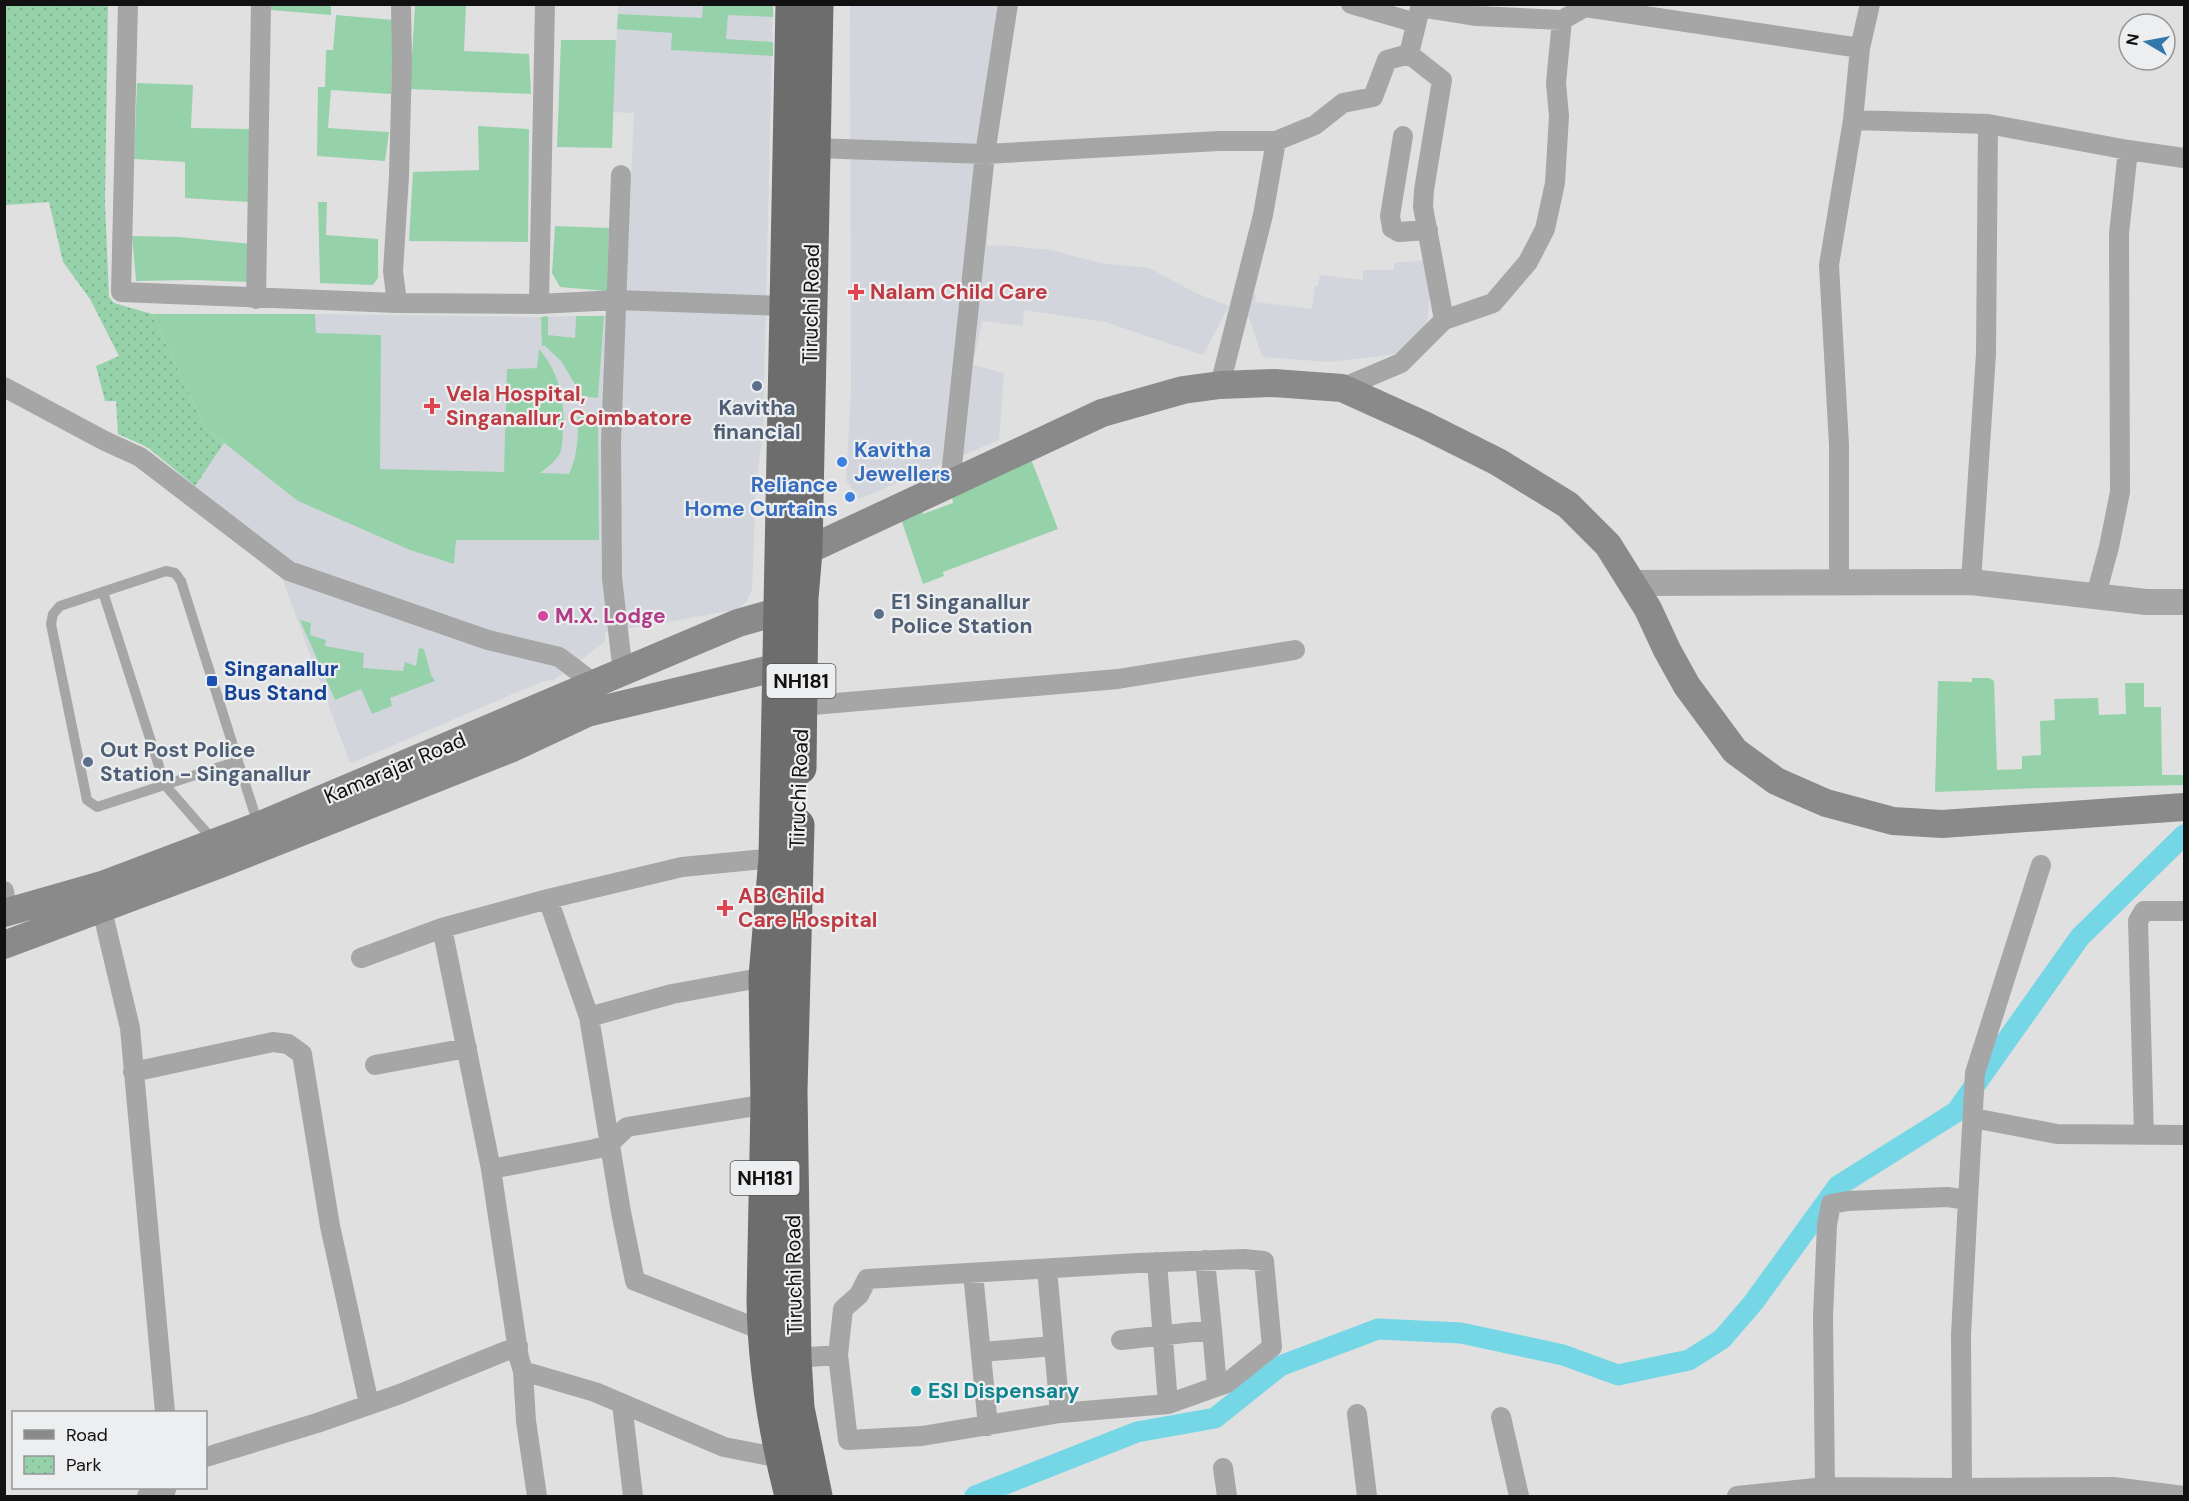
<svg xmlns="http://www.w3.org/2000/svg" width="2189" height="1501" viewBox="0 0 2189 1501" font-family="'DM Sans',sans-serif">
<style>
.built{fill:#d3d5dd}
.grass{fill:#96d2a9}
.park{fill:url(#park-dots)}
.lines{fill:none;stroke-linecap:round;stroke-linejoin:round}
.canal{stroke:#75d6e5;stroke-width:21}
.service{stroke:#a7a6a6;stroke-width:10}
.minor{stroke:#a7a6a6;stroke-width:20}
.tertiary{stroke:#a7a6a6;stroke-width:26}
.secondary{stroke:#8b8a8a;stroke-width:28}
.trunk{stroke:#6e6d6d;stroke-width:33}
.health-dot{fill:#e0444e;stroke:#edeeef;stroke-width:2}
.service-dot{fill:#5c6f8a;stroke:#edeeef;stroke-width:2}
.shop-dot{fill:#3f7fe0;stroke:#edeeef;stroke-width:2}
.hotel-dot{fill:#d1479c;stroke:#edeeef;stroke-width:2}
.transit-dot{fill:#1a4fb4;stroke:#edeeef;stroke-width:2}
.culture-dot{fill:#0f9aa8;stroke:#edeeef;stroke-width:2}
.labels{text-anchor:middle;stroke-width:4.5;stroke-linejoin:round;paint-order:stroke}
.shield{fill:#edeeef;stroke:#535354;stroke-width:1.5}
.shield-label{font-size:20px;font-weight:bold;fill:#111112}
.health-label{font-size:21px;font-weight:bold;fill:#be3a42;stroke:#edeeef;text-anchor:start}
.street-label{font-size:21px;fill:#111112;stroke:#edeeef}
.service-label{font-size:21px;font-weight:bold;fill:#4e5e75;stroke:#edeeef;text-anchor:start}
.shop-label{font-size:21px;font-weight:bold;fill:#366cbe;stroke:#edeeef;text-anchor:start}
.hotel-label{font-size:21px;font-weight:bold;fill:#b23c85;stroke:#edeeef;text-anchor:start}
.transit-label{font-size:21px;font-weight:bold;fill:#164399;stroke:#edeeef;text-anchor:start}
.culture-label{font-size:21px;font-weight:bold;fill:#0d838f;stroke:#edeeef;text-anchor:start}
</style>
<defs>
<pattern id="park-dots" width="8" height="8" patternUnits="userSpaceOnUse" patternTransform="scale(1.5)"><rect width="8" height="8" fill="#96d2a9"/><path d="M2 2h.1M6 6h.1" fill="none" stroke="#80b390" stroke-width="1.8" stroke-linecap="round"/></pattern>
</defs>
<rect width="100%" height="100%" fill="#e0e0e1"/>
<path class="built" d="M 618,5 L 773,5 L 763,434 L 756,483 L 752,590 L 747,601 L 738,609 L 653,625 L 605,632 L 605,642 L 554,680 L 545,681 L 515,693 L 352,763 L 349,761 L 282,578 L 183,503 L 224,443 L 255,467 L 316,333 L 315,314 L 541,317 L 625,315 L 634,113 L 613,112 Z
M 850,5 L 1000,5 L 987,246 L 1001,245 L 1051,250 L 1100,263 L 1149,268 L 1196,293 L 1229,306 L 1203,355 L 1105,322 L 1024,310 L 1023,326 L 982,321 L 973,365 L 1004,373 L 999,440 L 859,499 L 846,480 L 851,391 Z
M 1428,260 L 1430,285 L 1427,329 L 1397,354 L 1329,362 L 1262,357 L 1248,315 L 1252,295 L 1256,295 L 1255,302 L 1312,309 L 1315,286 L 1318,286 L 1320,275 L 1363,280 L 1363,270 L 1394,270 L 1394,263 Z"/>
<path class="grass" d="M 271,5 L 331,5 L 331,15 L 271,10 Z
M 415,5 L 466,5 L 464,51 L 529,54 L 531,94 L 410,89 Z
M 703,5 L 773,5 L 773,17 L 728,15 L 726,39 L 773,42 L 773,56 L 671,50 L 672,33 L 617,29 L 618,14 L 702,18 Z
M 336,15 L 394,20 L 391,94 L 331,90 L 328,128 L 389,132 L 385,161 L 317,156 L 318,87 L 325,87 L 326,50 L 333,50 Z
M 561,40 L 616,40 L 612,148 L 557,147 Z
M 137,83 L 193,85 L 191,128 L 250,129 L 248,202 L 185,198 L 185,162 L 134,159 Z
M 478,126 L 529,129 L 528,242 L 409,241 L 413,172 L 479,170 Z
M 318,202 L 327,202 L 326,235 L 378,239 L 378,278 L 373,285 L 320,283 Z
M 555,226 L 609,228 L 607,291 L 560,287 L 552,273 Z
M 132,236 L 179,237 L 252,244 L 251,282 L 194,280 L 136,281 Z
M 152,314 L 315,314 L 316,333 L 381,335 L 380,469 L 504,472 L 507,369 L 537,368 L 539,349 C 559,372 565,400 563,429 C 562,437 563,446 560,453 C 555,462 548,467 540,473 L 569,474 C 578,456 578,436 578,416 L 584,413 L 598,412 L 599,540 L 456,540 L 454,564 L 410,550 L 298,501 L 205,428 Z
M 548,316 L 548,335 L 575,338 L 576,316 L 604,316 L 598,398 L 582,396 L 561,361 L 545,346 L 542,346 L 541,317 Z
M 1031,459 L 1058,529 L 943,572 L 944,576 L 923,584 L 901,519 L 921,509 L 923,514 L 953,503 L 952,497 Z
M 300,620 L 311,623 L 310,635 L 326,640 L 325,646 L 364,653 L 363,668 L 403,671 L 405,662 L 416,666 L 419,648 L 424,649 L 431,675 L 435,681 L 390,698 L 392,706 L 372,714 L 361,689 L 335,700 Z
M 1972,678 L 1989,678 L 1994,681 L 1997,770 L 2022,769 L 2022,756 L 2041,755 L 2040,721 L 2055,720 L 2054,699 L 2098,698 L 2099,715 L 2126,714 L 2125,683 L 2144,683 L 2144,707 L 2161,707 L 2162,775 L 2184,775 L 2184,785 L 2040,788 L 1935,792 L 1938,681 L 1972,682 Z"/>
<path class="park" d="M 5,4 L 108,5 L 105,203 L 109,297 L 114,303 L 152,314 L 205,428 L 224,443 L 195,486 L 147,447 L 118,434 L 116,401 L 105,401 L 96,366 L 119,356 L 90,299 L 63,262 L 49,202 L 5,205 Z"/>
<g class="lines">
<path class="canal" d="M 975,1496 L 1137,1432 L 1215,1418 L 1280,1366 L 1378,1329 L 1461,1333 L 1563,1355 L 1618,1375 L 1689,1360 L 1722,1339 L 1753,1303 L 1838,1186 L 1956,1112 L 2080,937 L 2184,835"/>
<path class="service" d="M 103,592 L 165,785 L 213,840
M 238,761 L 97,807 L 87,800 L 51,624 L 53,614 L 60,606 L 166,571 L 175,573 L 181,581 L 248,793 L 258,824"/>
<path class="minor" d="M 128,4 L 121,292 L 397,303 L 539,304 L 616,300 L 785,306
M 1351,4 L 1416,23
M 1421,4 L 1409,54 L 1442,80 L 1424,190 L 1423,207 L 1444,320
M 1420,7 L 1477,16 L 1562,20
M 1585,7 L 1860,48
M 1853,120 L 1988,124 L 2128,150 L 2184,158
M 1403,136 L 1390,216 L 1392,228 L 1399,232 L 1428,230
M 814,148 L 985,154 L 1219,141 L 1276,141 L 1315,125 L 1343,103 L 1373,97 L 1387,60 L 1409,54
M 621,175 L 611,443 L 612,578 L 623,673
M 256,299 L 261,4
M 397,303 L 393,271 L 399,176 L 402,61 L 401,4
M 539,304 L 545,4
M 1220,385 L 1263,215 L 1276,141
M 4,387 L 105,441 L 140,457 L 289,571 L 488,640 L 559,657 L 595,684
M 1342,388 L 1401,363 L 1444,320 L 1493,303 L 1528,262 L 1545,229 L 1555,183 L 1559,116 L 1556,83 L 1562,20 L 1585,7 L 1586,4
M 950,485 L 985,154 L 1008,4
M 1839,581 L 1839,445 L 1829,265 L 1853,120 L 1860,48 L 1870,4
M 1971,582 L 1986,354 L 1988,124
M 2096,595 L 2109,547 L 2120,492 L 2119,234 L 2128,150
M 801,706 L 1118,679 L 1295,650
M 4,891 L 7,912
M 548,899 L 589,1017 L 621,1212 L 635,1281 L 764,1331
M 102,910 L 130,1028 L 165,1412
M 442,928 L 491,1169 L 519,1358 L 523,1371 L 595,1392 L 724,1447 L 781,1458
M 361,958 L 442,928 L 548,899 L 682,867 L 775,858
M 589,1017 L 672,994 L 765,977
M 375,1065 L 467,1048
M 133,1072 L 273,1042 L 288,1044 L 302,1054 L 330,1226 L 369,1404
M 1973,1118 L 2057,1134 L 2184,1135
M 2144,1135 L 2138,921 L 2144,911 L 2184,911
M 491,1169 L 595,1149 L 609,1144 L 627,1127 L 767,1104
M 1205,1260 L 1212,1330
M 1157,1262 L 1168,1404
M 1047,1269 L 1060,1413
M 973,1273 L 988,1426
M 1121,1340 L 1212,1330 L 1217,1386
M 981,1352 L 1054,1346
M 795,1358 L 838,1355 L 848,1440 L 922,1436 L 1060,1413 L 1168,1404 L 1227,1383 L 1272,1347 L 1264,1261 L 1244,1259 L 1138,1263 L 867,1279 L 859,1295 L 843,1309 L 838,1355
M 523,1371 L 526,1421 L 537,1496
M 622,1404 L 633,1496
M 1357,1414 L 1367,1496
M 1501,1417 L 1519,1496
M 206,1457 L 317,1423 L 400,1394 L 518,1346
M 1223,1468 L 1227,1496
M 1825,1487 L 1823,1317 L 1827,1225 L 1831,1204 L 1848,1201 L 1947,1197 L 1968,1200 L 1975,1073 L 2041,865
M 147,1496 L 166,1490
M 1737,1496 L 1825,1487 L 1962,1488 L 1961,1335 L 1968,1200
M 1962,1496 L 1962,1488 L 2113,1487 L 2184,1496"/>
<path class="tertiary" d="M 1632,583 L 1971,582 L 2146,602 L 2184,602"/>
<path class="secondary" d="M 788,561 L 806,551 L 1102,413 L 1183,390 L 1220,385 L 1274,383 L 1342,388 L 1424,425 L 1498,462 L 1568,505 L 1608,545 L 1648,609 L 1667,650 L 1687,686 L 1735,751 L 1776,781 L 1826,803 L 1893,821 L 1942,824 L 2184,807
M 4,913 L 102,885 L 258,826 L 738,623 L 780,611
M 4,945 L 218,865 L 510,749 L 587,713 L 779,667"/>
<path class="trunk" d="M 800,768 L 802,598 L 806,551 L 817,4
M 798,825 L 791,1091 L 795,1358 L 798,1408 L 816,1496
M 791,1496 C 775,1433 764,1366 763,1300 L 767,1104 L 765,977 L 775,858 L 792,4"/>
</g>
<g class="health-dot">
<path d="M853 283h6v6h6v6h-6v6h-6v-6h-6v-6h6z"/>
<path d="M429 397h6v6h6v6h-6v6h-6v-6h-6v-6h6z"/>
<path d="M722 899h6v6h6v6h-6v6h-6v-6h-6v-6h6z"/>
</g>
<g class="service-dot">
<circle cx="757" cy="386" r="6"/>
<circle cx="879" cy="614" r="6"/>
<circle cx="88" cy="762" r="6"/>
</g>
<g class="shop-dot">
<circle cx="842" cy="462" r="6"/>
<circle cx="850" cy="497" r="6"/>
</g>
<circle class="hotel-dot" cx="543" cy="616" r="6"/>
<rect class="transit-dot" x="206" y="675" width="12" height="12" rx="3"/>
<circle class="culture-dot" cx="916" cy="1391" r="6"/>
<g class="labels">
<g class="shield">
<rect x="766.5" y="664" width="69" height="34" rx="4.5"/>
<rect x="730.5" y="1161" width="69" height="34" rx="4.5"/>
</g>
<g class="shield-label">
<text x="801" y="688">NH181</text>
<text x="765" y="1185">NH181</text>
</g>
<g class="health-label">
<text x="870" y="299">Nalam Child Care</text>
<text x="446" y="401">Vela Hospital,<tspan x="446" dy="24">Singanallur, Coimbatore</tspan></text>
<text x="738" y="903">AB Child<tspan x="738" dy="24">Care Hospital</tspan></text>
</g>
<g class="street-label">
<text transform="translate(811 304) rotate(-89)" y="7">Tiruchi Road</text>
<text transform="translate(395 768) rotate(-23)" y="7">Kamarajar Road</text>
<text transform="translate(799 789) rotate(-88)" y="7">Tiruchi Road</text>
<text transform="translate(794 1275) rotate(-91)" y="7">Tiruchi Road</text>
</g>
<g class="service-label">
<text x="757" y="415" text-anchor="middle">Kavitha<tspan x="757" dy="24">financial</tspan></text>
<text x="891" y="609">E1 Singanallur<tspan x="891" dy="24">Police Station</tspan></text>
<text x="100" y="757">Out Post Police<tspan x="100" dy="24">Station - Singanallur</tspan></text>
</g>
<g class="shop-label">
<text x="854" y="457">Kavitha<tspan x="854" dy="24">Jewellers</tspan></text>
<text x="838" y="492" text-anchor="end">Reliance<tspan x="838" dy="24">Home Curtains</tspan></text>
</g>
<g class="hotel-label">
<text x="555" y="623">M.X. Lodge</text>
</g>
<g class="transit-label">
<text x="224" y="676">Singanallur<tspan x="224" dy="24">Bus Stand</tspan></text>
</g>
<g class="culture-label">
<text x="928" y="1398">ESI Dispensary</text>
</g>
</g>
<rect width="2189" height="1501" fill="none" stroke="#111112" stroke-width="12"/>
<rect x="12" y="1411" width="195" height="78" fill="#edeeef" stroke="#959697" stroke-width="1.5"/>
<rect x="24" y="1430" width="30" height="9" fill="#8b8a8a" stroke="#959697" stroke-width="1.5"/>
<text x="66" y="1441" font-size="18" fill="#111112">Road</text>
<rect x="24" y="1456" width="30" height="18" fill="url(#park-dots)" stroke="#959697" stroke-width="1.5"/>
<text x="66" y="1471" font-size="18" fill="#111112">Park</text>
<g transform="translate(2147 42) rotate(280)"><circle r="28" fill="#edeeef" stroke="#959697" stroke-width="1.5"/>
<path d="M0-4.5L10 22L0 15L-10 22Z" fill="#3378ad"/>
<text y="-9" font-size="16" font-weight="bold" text-anchor="middle" fill="#111112">N</text>
</g>
</svg>
